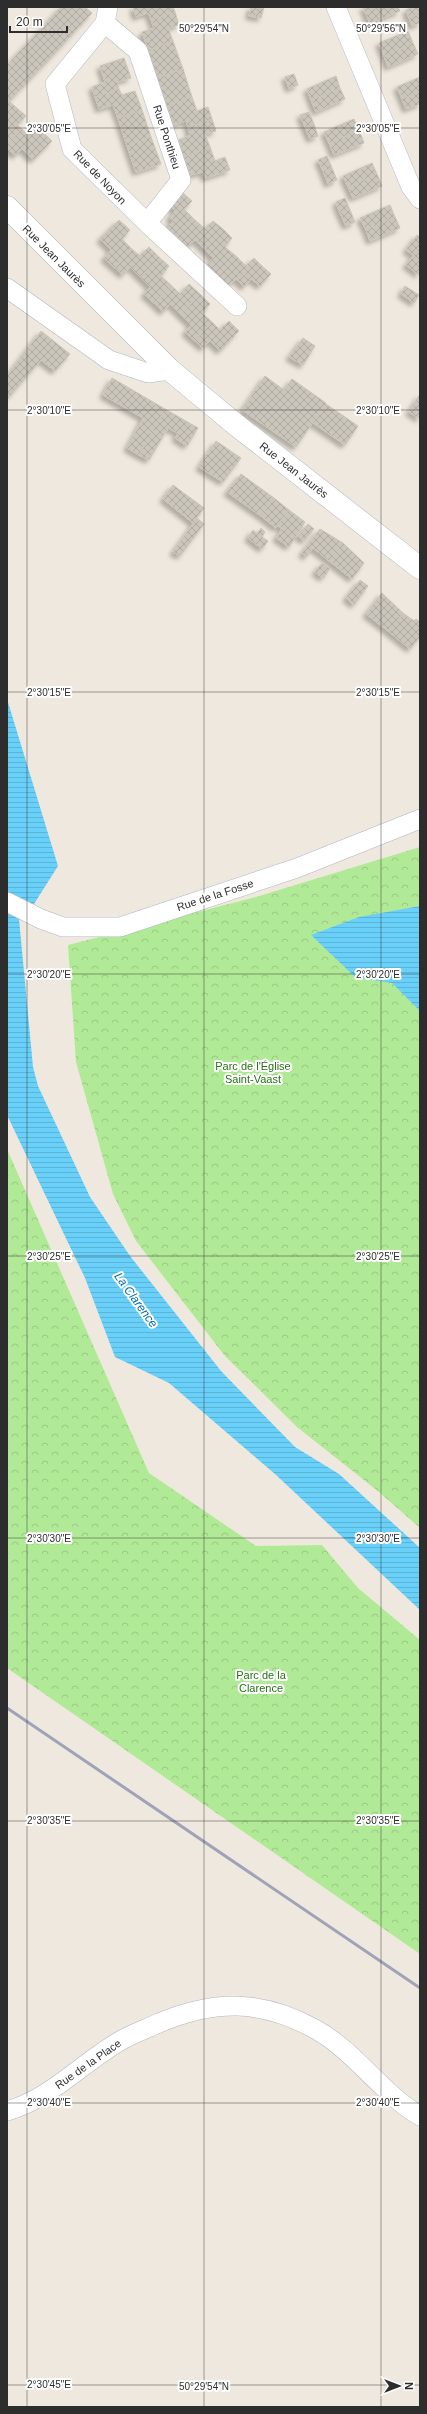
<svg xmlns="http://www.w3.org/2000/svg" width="427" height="2414" viewBox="0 0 427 2414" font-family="Helvetica,sans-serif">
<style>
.forest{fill:url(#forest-crowns)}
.water{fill:url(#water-rules)}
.building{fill:url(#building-cross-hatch);stroke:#cbc4b7;filter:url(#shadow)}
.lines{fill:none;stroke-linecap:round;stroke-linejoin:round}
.minor-casing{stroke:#b2b4c1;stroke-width:20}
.secondary-casing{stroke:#b2b4c1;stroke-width:23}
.minor{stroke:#fff;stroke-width:19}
.secondary{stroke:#fff;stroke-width:22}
.rail{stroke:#a0a3b8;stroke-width:3}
.ticks{fill:none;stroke:#2d2d2d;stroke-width:1;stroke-opacity:0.45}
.labels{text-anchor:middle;stroke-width:4;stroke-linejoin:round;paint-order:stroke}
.street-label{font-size:11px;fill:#2d2d2d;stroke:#fff}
.park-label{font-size:11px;fill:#267214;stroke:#fff}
.water-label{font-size:12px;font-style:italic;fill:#026eac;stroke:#fff}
.ticks-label{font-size:10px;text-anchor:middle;fill:#2d2d2d;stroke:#fff;stroke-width:4;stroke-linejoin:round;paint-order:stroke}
</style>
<defs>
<pattern id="forest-crowns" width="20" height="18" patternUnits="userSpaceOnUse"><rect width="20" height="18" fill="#b1ea96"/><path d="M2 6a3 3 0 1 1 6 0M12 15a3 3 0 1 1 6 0" fill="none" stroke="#99c982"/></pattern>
<pattern id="water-rules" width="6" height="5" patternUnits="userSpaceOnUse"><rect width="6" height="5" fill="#69d0f9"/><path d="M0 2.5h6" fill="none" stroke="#5bb3d6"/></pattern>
<pattern id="building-cross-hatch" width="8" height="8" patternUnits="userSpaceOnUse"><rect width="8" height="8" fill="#cbc6bc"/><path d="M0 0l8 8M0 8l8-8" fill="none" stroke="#afaaa2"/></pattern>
<filter id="shadow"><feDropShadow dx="-3.5" dy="3.5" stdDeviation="2" flood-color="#0004"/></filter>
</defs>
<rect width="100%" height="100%" fill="#efe8de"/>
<path class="forest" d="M 420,847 L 420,1528 L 379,1492 L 297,1427 L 225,1356 L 136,1241 L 113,1194 L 76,1062 L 68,945 L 256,897 Z
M 7,1149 L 149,1473 L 256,1546 L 322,1545 L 358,1588 L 420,1640 L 420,1954 L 7,1668 Z"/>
<path class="water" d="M 7,699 L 58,866 L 34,904 L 19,919 L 33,1067 L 38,1086 L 90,1197 L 130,1256 L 221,1371 L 295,1447 L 339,1474 L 420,1548 L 420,1610 L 275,1474 L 169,1383 L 115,1357 L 85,1278 L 7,1115 Z
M 420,906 L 420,1011 L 392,983 L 355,977 L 311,935 L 359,917 Z"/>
<path class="building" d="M 62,7 L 85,7 L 92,13 L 79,27 L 60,8 Z
M 133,7 L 173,7 L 175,12 L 151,20 L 148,13 L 136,17 Z
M 251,7 L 257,7 L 255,17 L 249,16 Z
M 257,7 L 264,7 L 261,18 L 255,17 Z
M 363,7 L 378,7 L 365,12 Z
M 378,7 L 398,7 L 400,11 L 370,23 L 365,12 Z
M 413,7 L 420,7 L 420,14 L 409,18 L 406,10 Z
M 60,8 L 79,27 L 60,48 L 41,29 Z
M 175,12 L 179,25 L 168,28 L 173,41 L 148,50 L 142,32 L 154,28 L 151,20 Z
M 419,14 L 420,23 L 412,26 L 409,18 Z
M 41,29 L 60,48 L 41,68 L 21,50 Z
M 408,31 L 413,43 L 384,56 L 379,43 Z
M 173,41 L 183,69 L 157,78 L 148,50 Z
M 413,43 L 418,54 L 388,67 L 384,56 Z
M 21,50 L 41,68 L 21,89 L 7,76 L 7,65 Z
M 124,58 L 131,78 L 117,82 L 119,89 L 95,97 L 92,87 L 105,82 L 100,66 Z
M 183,69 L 192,97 L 167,106 L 157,78 Z
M 294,74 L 298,85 L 289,89 L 285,77 Z
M 7,76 L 21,89 L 7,104 Z
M 336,76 L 340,88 L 311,100 L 307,89 Z
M 420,77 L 420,91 L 402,99 L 397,87 Z
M 340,88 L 345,99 L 316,112 L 311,100 Z
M 119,89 L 122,95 L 135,91 L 142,110 L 118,118 L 113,105 L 99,109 L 95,97 Z
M 420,91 L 420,104 L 406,109 L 402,99 Z
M 192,97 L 197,111 L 208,107 L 212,119 L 188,127 L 186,121 L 174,125 L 167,106 Z
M 10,102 L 26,116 L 17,125 L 22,129 L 7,145 L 7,104 Z
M 142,110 L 151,137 L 127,146 L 118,118 Z
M 309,112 L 314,124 L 305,127 L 300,115 Z
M 212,119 L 216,131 L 205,134 L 210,147 L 184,157 L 179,140 L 190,135 L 188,127 Z
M 354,119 L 359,130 L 329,143 L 324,132 Z
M 314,124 L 318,136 L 310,139 L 305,127 Z
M 36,126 L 52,141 L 33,160 L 22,149 L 15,156 L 7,148 L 7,145 L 22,129 L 28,135 Z
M 359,130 L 364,143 L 334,155 L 329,143 Z
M 151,137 L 161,164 L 136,172 L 127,146 Z
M 210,147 L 215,161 L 225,157 L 230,170 L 205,178 L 203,172 L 190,175 L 184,157 Z
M 327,156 L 332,168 L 323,171 L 318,160 Z
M 372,163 L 377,174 L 348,187 L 343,176 Z
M 332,168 L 337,180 L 328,184 L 323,171 Z
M 377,174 L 382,186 L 353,198 L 348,187 Z
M 183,193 L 192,201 L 184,209 L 194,219 L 176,238 L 166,228 L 173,221 L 169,217 L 175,211 L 170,206 Z
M 345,198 L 350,210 L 340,213 L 336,202 Z
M 390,205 L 395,217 L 366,230 L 360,218 Z
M 350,210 L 355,222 L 346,226 L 340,213 Z
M 395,217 L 400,228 L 370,241 L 366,230 Z
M 194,219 L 205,229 L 213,221 L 223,229 L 204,249 L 195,240 L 187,248 L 176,238 Z
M 119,220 L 130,230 L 122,239 L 132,249 L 115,268 L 104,258 L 111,250 L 100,239 Z
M 223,229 L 232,238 L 225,247 L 236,256 L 217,276 L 206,266 L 213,258 L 204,249 Z
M 417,235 L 420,237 L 420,246 L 413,255 L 406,250 Z
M 420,246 L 420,261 L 413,255 Z
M 149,247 L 160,258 L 140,277 L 130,267 L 123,275 L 115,268 L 132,249 L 140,256 Z
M 236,256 L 246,266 L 254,258 L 263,267 L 250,280 L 243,274 L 227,286 L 217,276 Z
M 413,256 L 420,261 L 419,275 L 406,265 Z
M 160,258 L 169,266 L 161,276 L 171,285 L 154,303 L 144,294 L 150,287 L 140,277 Z
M 263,267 L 271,274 L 260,286 L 251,279 Z
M 243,274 L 250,280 L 244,287 L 237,280 Z
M 189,284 L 200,294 L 181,315 L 170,304 L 163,312 L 154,303 L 171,285 L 180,294 Z
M 405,286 L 419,295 L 414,303 L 401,294 Z
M 200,294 L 210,304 L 202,313 L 212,322 L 195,341 L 185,332 L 191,325 L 181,315 Z
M 229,321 L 239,331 L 220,351 L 210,341 L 203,348 L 195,341 L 212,322 L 220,330 Z
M 41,331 L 70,354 L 55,371 L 41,360 L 10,396 L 7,394 L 7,376 Z
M 303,338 L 315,346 L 303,365 L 289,357 Z
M 265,376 L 284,390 L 292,379 L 326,403 L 296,447 L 242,410 Z
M 112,378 L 165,409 L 139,455 L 127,448 L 143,418 L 103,395 Z
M 420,394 L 420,419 L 409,412 Z
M 326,404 L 358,426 L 345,445 L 313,423 Z
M 165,409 L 198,428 L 187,446 L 175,438 L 178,433 L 168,428 L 149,460 L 139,455 Z
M 216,441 L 241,458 L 223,482 L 199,467 Z
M 241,474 L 274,498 L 261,516 L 227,492 Z
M 173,485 L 204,508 L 193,523 L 163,499 Z
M 274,498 L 289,510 L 276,528 L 261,516 Z
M 289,510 L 305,522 L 289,547 L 276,538 L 282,529 L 277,525 Z
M 197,518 L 204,524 L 180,556 L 173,552 Z
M 308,524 L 314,529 L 304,541 L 298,536 Z
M 261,528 L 265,532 L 262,537 L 268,541 L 262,549 L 248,538 L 253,530 L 257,534 Z
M 320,529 L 343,543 L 329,561 L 313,548 L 306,557 L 302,553 Z
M 343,543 L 364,563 L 352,579 L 329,561 Z
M 322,563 L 326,566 L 319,575 L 315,572 Z
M 326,566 L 330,569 L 323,578 L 319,575 Z
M 360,580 L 368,586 L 354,605 L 346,598 Z
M 382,593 L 403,613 L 388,631 L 366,614 Z
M 403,613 L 414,621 L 416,619 L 420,622 L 420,637 L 410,649 L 388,631 Z"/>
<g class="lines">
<g class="minor-casing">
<path id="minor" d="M 108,7 L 105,23 L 138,51 L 181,180 L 147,223 L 237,306
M 336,7 L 411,187 L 420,199
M 105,23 L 55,84 L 72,149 L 147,223
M 7,288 L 109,360 L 148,373 L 170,370
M 7,902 L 41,919 L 63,927 L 120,927 L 297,868 L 420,819
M 7,2111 C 50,2099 82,2063 120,2041 C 132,2034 146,2029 159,2023 C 214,2000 261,1999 315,2029 C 355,2051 381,2093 420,2116"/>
</g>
<g class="secondary-casing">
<path id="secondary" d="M 7,207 L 170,370 L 235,424 L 420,568"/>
</g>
<use href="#minor" class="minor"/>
<use href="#secondary" class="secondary"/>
<path class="rail" d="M 7,1708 L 420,1988"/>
</g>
<path class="ticks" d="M 27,7 L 27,2407M 204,7 L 204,2407M 381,7 L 381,2407M 7,128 L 420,128M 7,410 L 420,410M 7,692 L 420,692M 7,974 L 420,974M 7,1256 L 420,1256M 7,1538 L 420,1538M 7,1821 L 420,1821M 7,2103 L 420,2103M 7,2385 L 420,2385"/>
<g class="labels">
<g class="street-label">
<text transform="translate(167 137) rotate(72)" y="4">Rue Ponthieu</text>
<text transform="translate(100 177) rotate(46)" y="4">Rue de Noyon</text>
<text transform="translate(54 256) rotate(45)" y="4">Rue Jean Jaurès</text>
<text transform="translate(294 470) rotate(38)" y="4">Rue Jean Jaurès</text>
<text transform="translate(215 895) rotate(-18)" y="4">Rue de la Fosse</text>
<text transform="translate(88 2064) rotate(-35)" y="4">Rue de la Place</text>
</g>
<g class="park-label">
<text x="253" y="1070">Parc de l'Église<tspan x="253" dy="13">Saint-Vaast</tspan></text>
<text x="261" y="1679">Parc de la<tspan x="261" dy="13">Clarence</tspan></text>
</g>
<g class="water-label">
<text transform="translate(136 1300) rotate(54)" y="4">La Clarence</text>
</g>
</g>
<g class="ticks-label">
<text x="204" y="32">50°29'54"N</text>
<text x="381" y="32">50°29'56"N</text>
<text x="49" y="132">2°30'05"E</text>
<text x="378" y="132">2°30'05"E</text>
<text x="49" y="414">2°30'10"E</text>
<text x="378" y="414">2°30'10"E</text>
<text x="49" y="696">2°30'15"E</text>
<text x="378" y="696">2°30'15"E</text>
<text x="49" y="978">2°30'20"E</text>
<text x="378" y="978">2°30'20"E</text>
<text x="378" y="1260">2°30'25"E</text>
<text x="49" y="1260">2°30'25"E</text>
<text x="378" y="1542">2°30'30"E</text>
<text x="49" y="1542">2°30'30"E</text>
<text x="378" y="1824">2°30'35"E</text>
<text x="49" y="1824">2°30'35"E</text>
<text x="378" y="2106">2°30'40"E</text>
<text x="49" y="2106">2°30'40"E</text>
<text x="49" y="2388">2°30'45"E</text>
<text x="204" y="2390">50°29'54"N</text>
</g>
<rect width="427" height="2414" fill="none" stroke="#2d2d2d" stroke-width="16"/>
<g transform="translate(399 2386) rotate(90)" stroke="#ffffff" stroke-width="3" paint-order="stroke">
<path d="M0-3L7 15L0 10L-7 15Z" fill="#2d2d2d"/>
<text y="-6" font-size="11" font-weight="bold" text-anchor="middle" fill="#2d2d2d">N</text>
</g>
<path d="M10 26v6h57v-6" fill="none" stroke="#2d2d2d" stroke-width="2"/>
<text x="16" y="26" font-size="12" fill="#2d2d2d" stroke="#ffffff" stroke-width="3" paint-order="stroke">20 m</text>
</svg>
